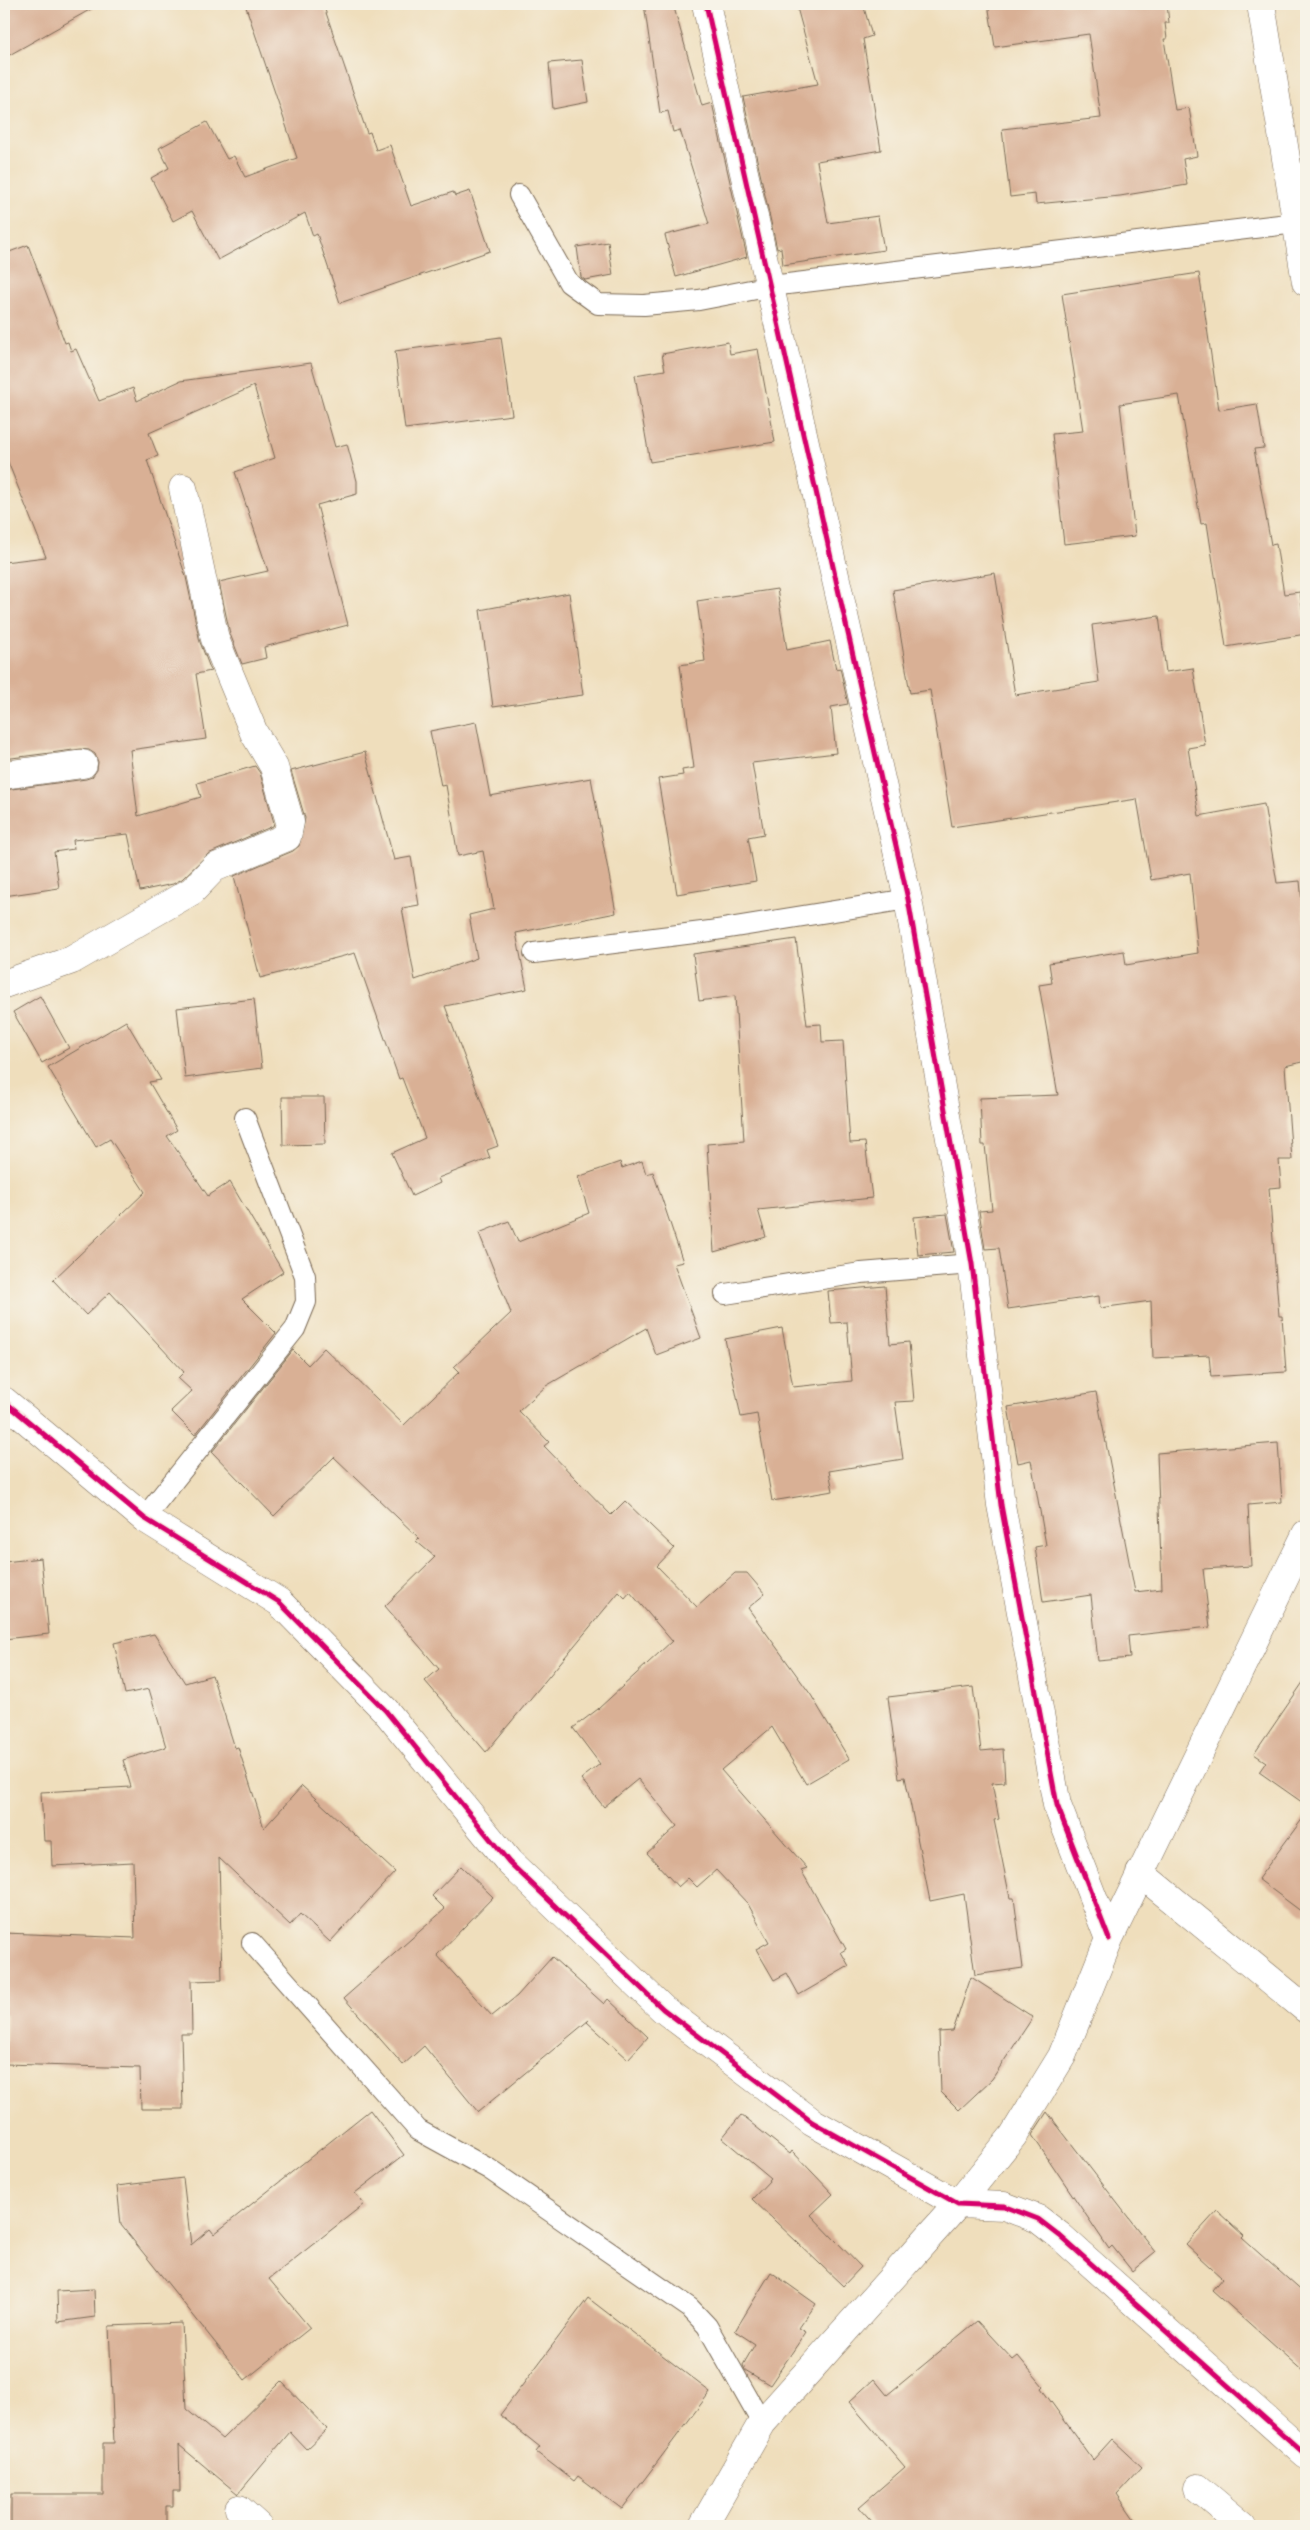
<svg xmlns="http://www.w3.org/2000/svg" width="1310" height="2530" viewBox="0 0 1310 2530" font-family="Caveat,sans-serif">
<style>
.building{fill:#d9b095}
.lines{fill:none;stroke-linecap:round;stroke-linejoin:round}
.lane-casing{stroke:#7a6955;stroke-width:22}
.street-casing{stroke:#7a6955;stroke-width:29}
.lane{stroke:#fff;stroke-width:20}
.street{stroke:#fff;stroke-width:28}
.cycleway-casing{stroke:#f7f3e8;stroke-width:8}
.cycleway{stroke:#d6006c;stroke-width:5}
</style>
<rect width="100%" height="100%" fill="#f7f3e8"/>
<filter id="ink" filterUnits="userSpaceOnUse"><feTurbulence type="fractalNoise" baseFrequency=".02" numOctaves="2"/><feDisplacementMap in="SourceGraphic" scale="10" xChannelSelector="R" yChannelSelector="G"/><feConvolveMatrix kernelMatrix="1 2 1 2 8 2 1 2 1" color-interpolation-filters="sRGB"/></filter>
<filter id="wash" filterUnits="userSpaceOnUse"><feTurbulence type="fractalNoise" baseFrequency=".0096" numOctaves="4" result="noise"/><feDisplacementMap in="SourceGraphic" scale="20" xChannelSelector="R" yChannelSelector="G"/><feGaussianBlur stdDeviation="1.12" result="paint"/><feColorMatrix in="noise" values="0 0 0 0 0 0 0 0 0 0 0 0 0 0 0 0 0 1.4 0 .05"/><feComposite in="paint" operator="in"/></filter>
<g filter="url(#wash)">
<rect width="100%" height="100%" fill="#efdebc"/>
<g id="blocks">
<path class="building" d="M 4,4 L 100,4 L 4,58 Z
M 245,4 L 323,4 L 367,133 L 370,132 L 376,150 L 390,145 L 411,206 L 453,192 L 455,196 L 470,191 L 490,251 L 340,303 L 317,234 L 313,236 L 305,213 L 218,260 L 192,211 L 173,221 L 151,178 L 169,168 L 159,148 L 207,122 L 227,159 L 234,156 L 245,177 L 297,158 Z
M 644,4 L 673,4 L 702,106 L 712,103 L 747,257 L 676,277 L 665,235 L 709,224 L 680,130 L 673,132 L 668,111 L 660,113 Z
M 796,4 L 863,4 L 872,36 L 863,39 L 881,150 L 817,161 L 828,223 L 878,216 L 884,250 L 783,265 L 781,248 L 777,249 L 743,97 L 818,84 Z
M 988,4 L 1167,4 L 1169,23 L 1165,23 L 1167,39 L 1164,39 L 1175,110 L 1189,108 L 1197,156 L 1183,159 L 1187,185 L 1120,196 L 1036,204 L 1035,194 L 1010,197 L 1002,129 L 1101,118 L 1089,34 L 995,47 Z
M 582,60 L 588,102 L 553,109 L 549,63 Z
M 608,242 L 613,275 L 585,280 L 581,277 L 577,247 Z
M 28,245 L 65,343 L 68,342 L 71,351 L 76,349 L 99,401 L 133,388 L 137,401 L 180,381 L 311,363 L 335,447 L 347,444 L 357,481 L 357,494 L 317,505 L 348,625 L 264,647 L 266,658 L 242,664 L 230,634 L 219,582 L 268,571 L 235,472 L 275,458 L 254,386 L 149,433 L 158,456 L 147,460 L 186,577 L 200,642 L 211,671 L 196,674 L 206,739 L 130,750 L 138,816 L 201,797 L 197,783 L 255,766 L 260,773 L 274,823 L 273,826 L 208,854 L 182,879 L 173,884 L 140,891 L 128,834 L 73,840 L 74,849 L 54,852 L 59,888 L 4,896 L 4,790 L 86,779 L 92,777 L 97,770 L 98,762 L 95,754 L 89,750 L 81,749 L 4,759 L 4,562 L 46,557 L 4,452 L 4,254 Z
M 1199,273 L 1219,410 L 1257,404 L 1264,448 L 1254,449 L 1271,545 L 1276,544 L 1284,594 L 1300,592 L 1306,634 L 1226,647 L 1207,523 L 1201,524 L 1179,395 L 1120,404 L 1135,536 L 1064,544 L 1052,434 L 1083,431 L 1062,294 Z
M 501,337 L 512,415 L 405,429 L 395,351 Z
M 728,342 L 730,354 L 758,349 L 775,442 L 650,462 L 635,375 L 665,370 L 662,354 Z
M 995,573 L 1015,695 L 1099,682 L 1092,625 L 1159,616 L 1166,672 L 1193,668 L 1205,745 L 1188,748 L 1199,816 L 1264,804 L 1277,883 L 1300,881 L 1306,944 L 1306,1061 L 1285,1066 L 1292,1160 L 1279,1160 L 1281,1187 L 1269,1188 L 1279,1316 L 1282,1316 L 1286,1372 L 1211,1377 L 1209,1355 L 1153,1358 L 1151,1301 L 1100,1308 L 1099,1296 L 1008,1309 L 999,1248 L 985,1249 L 979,1211 L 992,1210 L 985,1145 L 982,1145 L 980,1098 L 1058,1095 L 1039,985 L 1052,983 L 1049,963 L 1124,951 L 1126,965 L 1198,953 L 1190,873 L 1151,880 L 1137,799 L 952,827 L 930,690 L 910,693 L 893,590 Z
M 777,589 L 787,650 L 830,641 L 836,669 L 840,668 L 848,704 L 831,707 L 836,753 L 752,763 L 764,834 L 748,837 L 756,881 L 677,894 L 658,779 L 683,775 L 682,770 L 694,768 L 680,665 L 705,661 L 697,601 Z
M 569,593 L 583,695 L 493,707 L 480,610 Z
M 476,722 L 490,796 L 591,778 L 616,913 L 516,933 L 527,989 L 445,1006 L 498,1146 L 487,1150 L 490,1158 L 438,1178 L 440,1183 L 412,1196 L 392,1153 L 425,1138 L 402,1078 L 399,1079 L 355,953 L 260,978 L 234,876 L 293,851 L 299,846 L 305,818 L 291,771 L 365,752 L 394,860 L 411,857 L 419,905 L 402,908 L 415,980 L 477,958 L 469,915 L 494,909 L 483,851 L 458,856 L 446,785 L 441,786 L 430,731 Z
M 796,939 L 807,1025 L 821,1024 L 822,1042 L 843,1041 L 850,1143 L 865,1142 L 872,1198 L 758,1210 L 766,1237 L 714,1252 L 707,1144 L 744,1141 L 735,996 L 699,1001 L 693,954 Z
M 40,996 L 69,1048 L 42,1063 L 13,1012 Z
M 254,999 L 262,1068 L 185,1078 L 177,1008 Z
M 126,1021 L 161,1080 L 149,1082 L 177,1130 L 167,1136 L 208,1196 L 230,1182 L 283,1272 L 242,1299 L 276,1333 L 195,1435 L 171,1411 L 192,1391 L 178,1378 L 184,1372 L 110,1292 L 86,1315 L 53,1280 L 145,1192 L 110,1139 L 96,1147 L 48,1067 Z
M 282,1097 L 324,1097 L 325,1144 L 283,1145 Z
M 642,1161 L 646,1174 L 653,1172 L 683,1262 L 674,1264 L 701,1338 L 656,1355 L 646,1328 L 546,1386 L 519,1411 L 549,1442 L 544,1446 L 611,1515 L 625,1501 L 674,1548 L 657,1566 L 697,1607 L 735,1573 L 747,1573 L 765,1594 L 748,1608 L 811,1695 L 849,1759 L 806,1784 L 772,1727 L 721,1770 L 807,1868 L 801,1870 L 846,1949 L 841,1952 L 849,1966 L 799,1995 L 787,1973 L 774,1980 L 756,1949 L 769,1942 L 748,1904 L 716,1870 L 697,1887 L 688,1878 L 678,1887 L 647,1853 L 677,1826 L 638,1779 L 604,1807 L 581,1779 L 600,1764 L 573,1728 L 598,1709 L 672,1641 L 630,1592 L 625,1598 L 619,1592 L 486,1752 L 425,1681 L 439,1669 L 385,1606 L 435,1557 L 416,1541 L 419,1538 L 334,1457 L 274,1516 L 212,1452 L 293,1350 L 308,1365 L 324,1348 L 404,1425 L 459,1372 L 454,1367 L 511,1313 L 479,1233 L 509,1221 L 518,1242 L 589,1213 L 578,1177 L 620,1162 L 622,1168 Z
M 947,1214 L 954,1252 L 918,1255 L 914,1217 Z
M 885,1286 L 890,1344 L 909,1342 L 914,1401 L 895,1402 L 903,1459 L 829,1471 L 833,1491 L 772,1501 L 757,1414 L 741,1417 L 725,1339 L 782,1328 L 793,1387 L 852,1381 L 847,1322 L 831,1323 L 828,1291 Z
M 1096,1392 L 1135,1592 L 1162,1589 L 1157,1453 L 1278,1443 L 1282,1502 L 1248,1505 L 1251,1566 L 1203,1569 L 1210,1627 L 1128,1636 L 1130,1658 L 1098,1661 L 1091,1595 L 1043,1602 L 1035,1547 L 1046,1545 L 1031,1460 L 1018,1463 L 1008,1407 Z
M 41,1558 L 49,1634 L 4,1639 L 4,1562 Z
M 154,1634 L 185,1683 L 212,1675 L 235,1748 L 238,1747 L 264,1828 L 302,1786 L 395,1872 L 330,1942 L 300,1914 L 290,1925 L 219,1858 L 222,1980 L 191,1981 L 192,2034 L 181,2034 L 183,2109 L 141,2109 L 140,2068 L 5,2064 L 7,2014 L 4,2014 L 4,1933 L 135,1938 L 133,1862 L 52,1866 L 51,1841 L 44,1841 L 41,1792 L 131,1787 L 123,1760 L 166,1747 L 149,1689 L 125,1694 L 114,1643 Z
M 1306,1678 L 1306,1805 L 1259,1772 L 1266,1762 L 1254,1754 Z
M 973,1687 L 981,1751 L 1003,1749 L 1005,1782 L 992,1783 L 999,1819 L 994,1820 L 1010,1898 L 1014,1898 L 1023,1968 L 975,1975 L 964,1894 L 930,1901 L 905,1777 L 899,1778 L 888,1697 Z
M 1306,1814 L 1306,1915 L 1258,1879 Z
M 461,1866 L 493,1897 L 437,1955 L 492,2016 L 517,1996 L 552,1957 L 604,2004 L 608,1999 L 648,2037 L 628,2059 L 587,2022 L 589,2020 L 478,2112 L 424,2046 L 403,2065 L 344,1998 L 445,1909 L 432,1896 Z
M 971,1977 L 1033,2017 L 992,2079 L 959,2110 L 941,2092 L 939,2032 L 953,2031 Z
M 370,2110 L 404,2155 L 355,2193 L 364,2204 L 269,2279 L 310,2328 L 245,2380 L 121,2225 L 117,2186 L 183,2178 L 191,2245 L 210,2229 L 214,2234 Z
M 1047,2112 L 1155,2252 L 1132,2271 L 1112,2246 L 1109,2249 L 1032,2135 Z
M 741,2115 L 790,2154 L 792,2151 L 833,2194 L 811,2215 L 861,2267 L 843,2286 L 752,2199 L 771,2179 L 722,2138 Z
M 1217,2211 L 1244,2236 L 1242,2238 L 1306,2295 L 1306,2374 L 1212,2290 L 1222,2278 L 1186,2245 Z
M 771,2272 L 816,2304 L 799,2328 L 806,2332 L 770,2385 L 745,2370 L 743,2365 L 755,2344 L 735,2331 Z
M 94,2289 L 95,2317 L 58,2322 L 57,2291 Z
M 588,2298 L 710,2392 L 622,2509 L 578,2476 L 574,2481 L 536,2452 L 540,2447 L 500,2415 Z
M 977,2321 L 1013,2360 L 1018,2356 L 1043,2386 L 1041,2388 L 1093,2460 L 1112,2439 L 1142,2467 L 1117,2494 L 1139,2526 L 876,2526 L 859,2507 L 905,2467 L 849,2402 L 874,2379 L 887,2395 Z
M 182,2323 L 186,2409 L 222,2439 L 281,2381 L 327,2429 L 306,2449 L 290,2432 L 238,2494 L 179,2445 L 180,2491 L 173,2491 L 173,2506 L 166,2506 L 166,2526 L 11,2526 L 11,2494 L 103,2494 L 103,2443 L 114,2443 L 109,2326 Z"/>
</g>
</g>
<g filter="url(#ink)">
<use href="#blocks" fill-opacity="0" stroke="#7a6955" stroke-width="1"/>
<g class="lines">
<g class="lane-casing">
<path id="lane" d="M 519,195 L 569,283 L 598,304 L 644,305 L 699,300 L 771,286 L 1296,223
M 534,953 L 710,931 L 908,899
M 725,1294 L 861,1273 L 972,1264
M 144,1518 L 295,1329 L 306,1302 L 305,1276 L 245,1118
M 252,1943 L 418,2130 L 489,2169 L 690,2308 L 707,2326 L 762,2423"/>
</g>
<g class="street-casing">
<path id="street" d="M 706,4 L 908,899 L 972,1264 L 1001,1505 L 1057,1805 L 1109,1939
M 1261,4 L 1306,282
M 4,775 L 83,764
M 4,984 L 72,960 L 192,891 L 214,868 L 287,837 L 290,822 L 274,767 L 254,733 L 215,639 L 183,488
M 4,1401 L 144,1518 L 279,1602 L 385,1710 L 509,1862 L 663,2009 L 812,2122 L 958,2204 L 1004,2206 L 1038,2219 L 1060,2236 L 1306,2455
M 1140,1873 L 1306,2009
M 1198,2488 L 1243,2526
M 239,2509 L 258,2526
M 703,2526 L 762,2423 L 958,2204 L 1013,2136 L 1062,2056 L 1109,1939 L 1306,1534"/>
</g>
<use href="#lane" class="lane"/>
<use href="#street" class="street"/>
<g class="cycleway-casing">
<path id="cycleway" d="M 706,4 L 908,899 L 972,1264 L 1001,1505 L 1057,1805 L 1109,1939
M 4,1401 L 144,1518 L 279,1602 L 385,1710 L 509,1862 L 663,2009 L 812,2122 L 958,2204 L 1004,2206 L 1038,2219 L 1060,2236 L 1306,2455"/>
</g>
<use href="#cycleway" class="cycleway"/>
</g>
</g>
<rect width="1310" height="2530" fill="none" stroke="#f7f3e8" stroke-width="20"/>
</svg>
